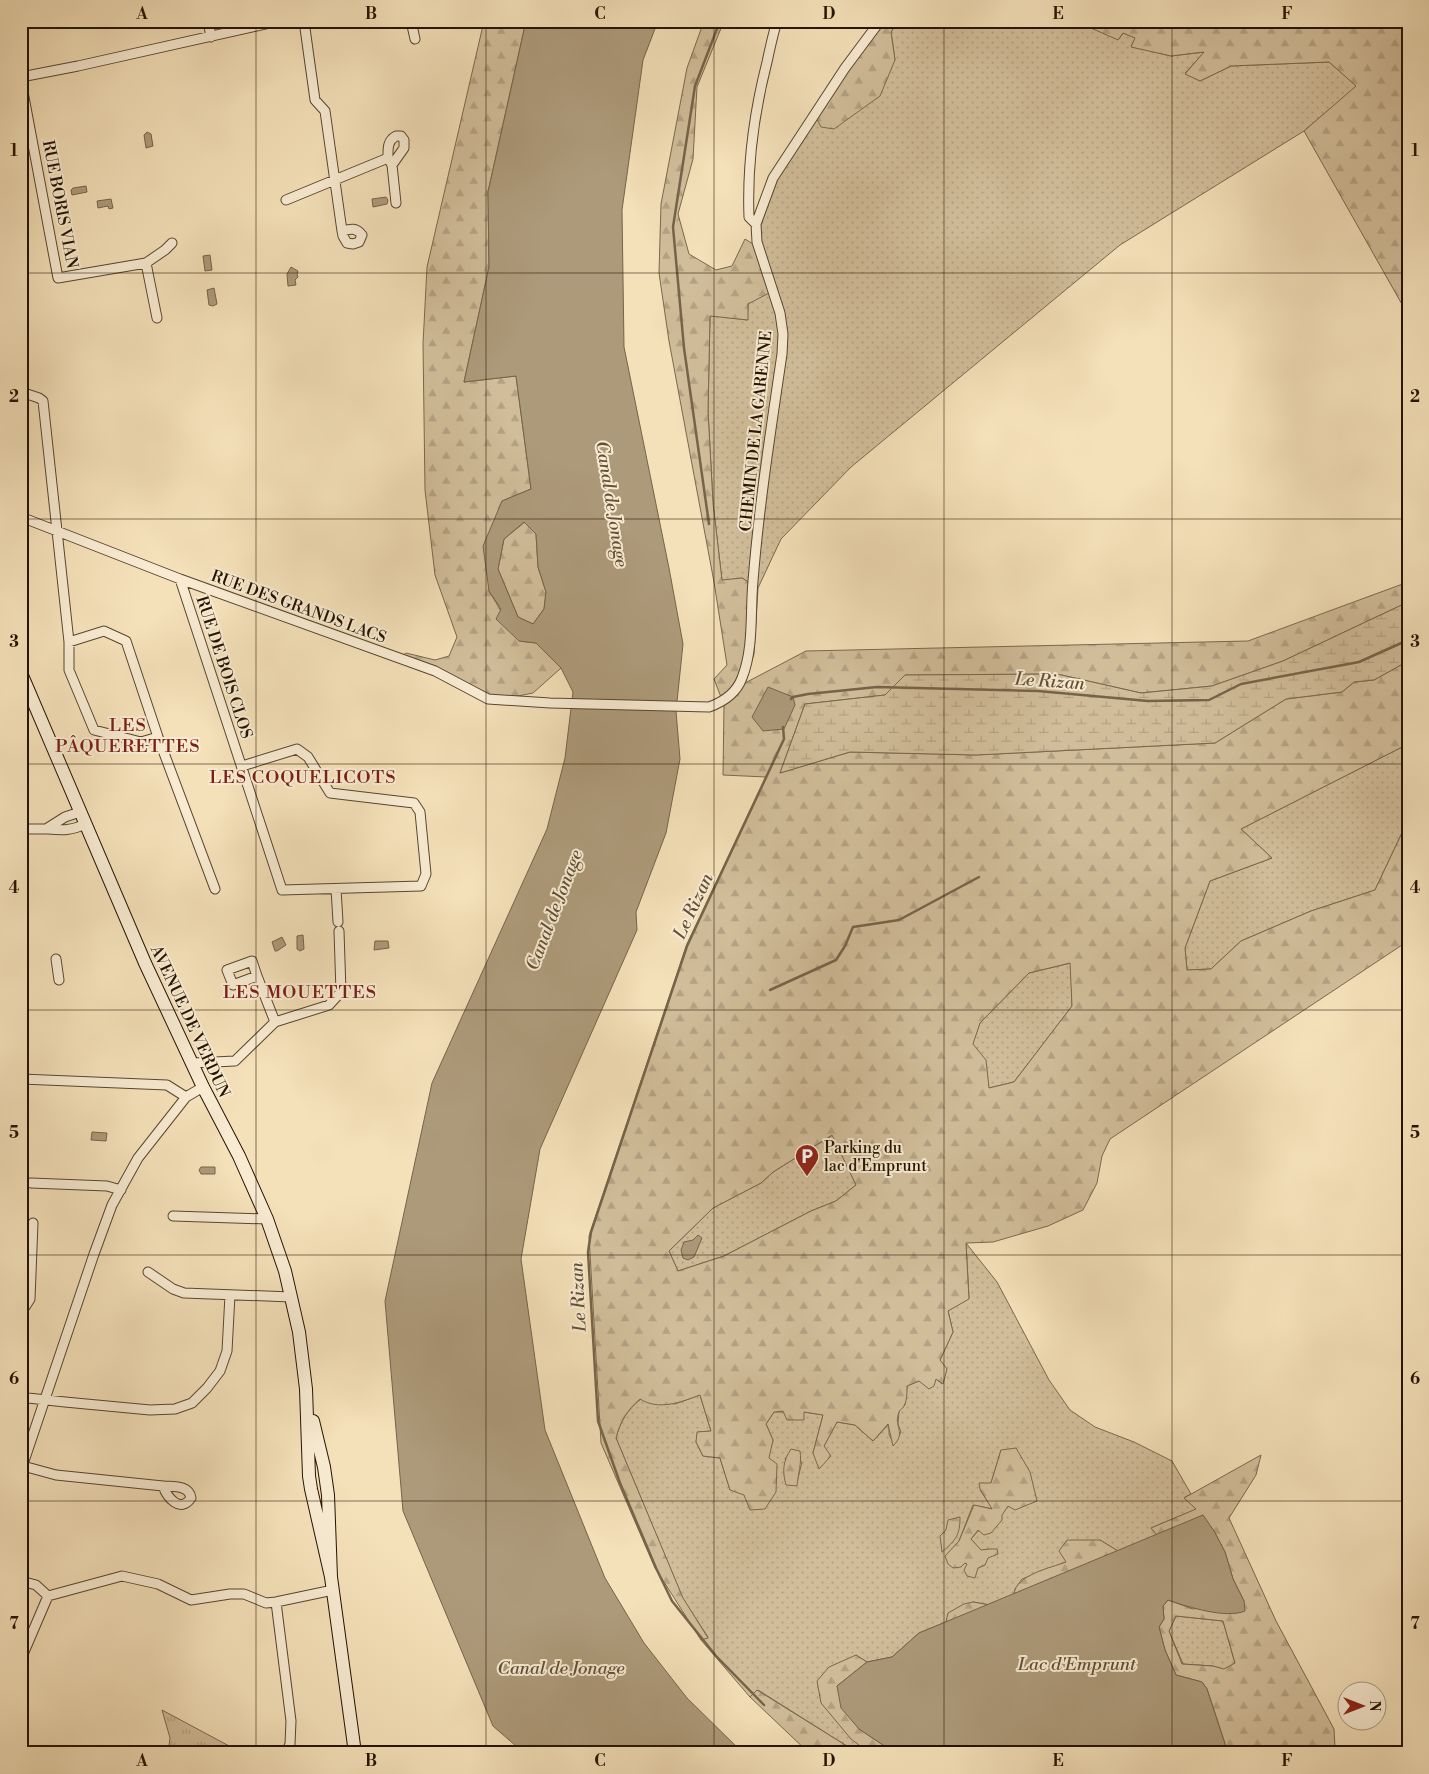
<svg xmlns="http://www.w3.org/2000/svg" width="1429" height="1774" viewBox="0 0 1429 1774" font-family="'Libre Bodoni',serif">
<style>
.grass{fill:url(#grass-dots);stroke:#7a684d;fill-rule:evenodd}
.forest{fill:url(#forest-firs);stroke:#7a684d;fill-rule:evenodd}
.wetland{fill:url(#wetland-marsh);stroke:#7a684d}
.park{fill:url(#park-tufts);stroke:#7a684d}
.water{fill:#ad9a7a;stroke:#766449;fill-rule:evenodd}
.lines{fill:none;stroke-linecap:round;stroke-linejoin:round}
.stream{stroke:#766449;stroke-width:2.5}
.street-casing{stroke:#58462e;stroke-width:11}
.secondary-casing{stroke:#241300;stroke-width:14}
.street{stroke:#f8ebd2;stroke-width:9}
.secondary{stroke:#f8ebd2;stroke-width:12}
.grid{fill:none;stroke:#241300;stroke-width:1;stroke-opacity:0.55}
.labels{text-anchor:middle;stroke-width:4;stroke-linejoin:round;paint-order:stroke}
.street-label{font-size:16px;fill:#241300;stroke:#f8ebd2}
.poi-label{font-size:16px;fill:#241300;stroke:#f8ebd2;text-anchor:start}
.water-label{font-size:18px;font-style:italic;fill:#625037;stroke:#f8ebd2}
.neighbourhood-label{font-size:18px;letter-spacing:1px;fill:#7a1f14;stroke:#f8ebd2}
.neatline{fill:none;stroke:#241300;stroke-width:2}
.grid-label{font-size:16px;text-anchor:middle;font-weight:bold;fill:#241300}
</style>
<defs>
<pattern id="grass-dots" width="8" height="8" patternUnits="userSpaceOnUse" patternTransform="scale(1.25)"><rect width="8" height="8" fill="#d1bd9a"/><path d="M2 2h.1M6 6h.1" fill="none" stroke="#b3a283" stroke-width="1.8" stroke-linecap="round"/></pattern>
<pattern id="forest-firs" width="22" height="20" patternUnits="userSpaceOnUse" patternTransform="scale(1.25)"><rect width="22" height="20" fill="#d1bd9a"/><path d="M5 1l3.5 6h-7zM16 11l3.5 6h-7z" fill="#b3a283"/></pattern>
<pattern id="wetland-marsh" width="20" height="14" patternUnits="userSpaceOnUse" patternTransform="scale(1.25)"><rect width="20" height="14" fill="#d1bd9a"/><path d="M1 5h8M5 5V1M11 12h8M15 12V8" fill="none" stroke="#b3a283"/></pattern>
<pattern id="park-tufts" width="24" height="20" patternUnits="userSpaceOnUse" patternTransform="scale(1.25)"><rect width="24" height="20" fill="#d1bd9a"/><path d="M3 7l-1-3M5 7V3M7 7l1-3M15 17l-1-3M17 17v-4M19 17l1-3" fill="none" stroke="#b3a283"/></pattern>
</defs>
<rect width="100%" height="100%" fill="#f4e0b9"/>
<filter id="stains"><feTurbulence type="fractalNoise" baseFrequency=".004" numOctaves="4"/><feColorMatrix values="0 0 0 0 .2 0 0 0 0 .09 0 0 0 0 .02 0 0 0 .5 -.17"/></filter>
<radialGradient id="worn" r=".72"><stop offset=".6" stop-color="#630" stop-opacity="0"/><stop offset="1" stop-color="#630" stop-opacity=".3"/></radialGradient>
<path class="grass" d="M 898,21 L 1090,21 L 1091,28 L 1119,39 L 1123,33 L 1136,38 L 1131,46 L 1171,56 L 1205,52 L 1185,73 L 1200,81 L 1231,66 L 1329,62 L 1357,86 L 1304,131 L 1120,245 L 851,467 L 781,539 L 758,588 L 742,578 L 722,581 L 713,503 L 708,411 L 710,315 L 747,320 L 753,244 L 767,184 L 816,117 L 895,60 L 891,32 Z
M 1408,744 L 1408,820 L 1375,890 L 1311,911 L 1241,941 L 1211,969 L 1187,970 L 1185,948 L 1210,881 L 1272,858 L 1241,829 Z
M 1071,963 L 1072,1006 L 1014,1082 L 989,1088 L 972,1044 L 980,1023 L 1029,973 Z
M 833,1135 L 856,1185 L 836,1201 L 811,1211 L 724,1256 L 678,1271 L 669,1251 L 713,1208 L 761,1183 L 773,1172 Z
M 966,1243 L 997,1282 L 1049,1380 L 1070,1410 L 1095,1427 L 1134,1442 L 1172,1461 L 1191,1494 L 1185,1497 L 1197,1509 L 1151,1528 L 1157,1535 L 1118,1551 L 1100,1540 L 1066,1562 L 1022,1579 L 1015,1589 L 1014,1594 L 990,1605 L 973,1602 L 949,1613 L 946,1622 L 919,1633 L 892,1657 L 867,1662 L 856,1655 L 864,1747 L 850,1748 L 758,1690 L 750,1697 L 701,1640 L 708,1637 L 683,1599 L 616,1438 C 620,1422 627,1410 641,1399 L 675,1404 L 700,1395 L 711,1431 L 698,1432 L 696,1442 L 703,1456 L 720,1458 L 730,1490 L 768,1458 L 773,1440 L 766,1424 L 774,1412 L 804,1412 L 823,1415 L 813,1453 L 824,1446 L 837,1422 L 855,1425 L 873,1441 L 889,1424 L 889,1434 L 894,1445 L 901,1432 L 898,1424 L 899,1411 L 905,1405 L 907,1386 L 919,1381 L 935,1378 L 942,1384 L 940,1360 L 953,1332 L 948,1311 L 969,1298 ZM 1001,1450 L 1008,1506 C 997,1522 983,1523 971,1539 L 981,1551 L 989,1549 L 985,1565 L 978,1568 L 946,1556 L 959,1541 L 973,1505 L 993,1509 L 980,1490 L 991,1483 ZM 785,1458 L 802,1462 L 796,1486 Z
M 1176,1616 L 1223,1621 L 1235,1663 L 1224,1670 L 1213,1666 L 1183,1664 L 1169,1631 Z"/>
<path class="forest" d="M 484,21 L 526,21 L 488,192 L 489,267 L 464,382 L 516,376 L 531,489 L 502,501 L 489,591 L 519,641 L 536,643 L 561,668 L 533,693 L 513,697 L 489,695 L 402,656 L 406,653 L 435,660 L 449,656 L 457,637 L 435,575 L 425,490 L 423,344 L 427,267 Z
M 704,21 L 724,21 L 697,87 L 693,159 L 678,214 L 689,254 L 716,270 L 732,266 L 745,239 L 753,244 L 771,292 L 748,304 L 748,320 L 710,316 L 708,411 L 713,503 L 722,580 L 742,578 L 758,588 L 754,654 L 745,683 L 806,651 L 1248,641 L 1408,582 L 1408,602 L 1283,661 L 1212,686 L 1141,693 L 1057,674 L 905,675 L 885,695 L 805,704 L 780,773 L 850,752 L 976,755 L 1215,743 L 1286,699 L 1342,692 L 1354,682 L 1374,680 L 1408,661 L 1408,744 L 1241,829 L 1272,858 L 1210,881 L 1185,948 L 1187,970 L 1211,969 L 1241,941 L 1311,911 L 1375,890 L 1408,820 L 1408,941 L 1110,1139 L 1102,1156 L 1097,1183 L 1083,1210 L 1048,1226 L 993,1242 L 966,1243 L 969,1299 L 948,1311 L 953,1332 L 940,1360 L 947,1369 L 943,1384 L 936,1379 L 934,1386 L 929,1389 L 919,1381 L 907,1386 C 907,1392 907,1401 904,1406 C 902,1410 901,1408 899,1412 C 893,1427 907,1432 893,1446 L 888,1424 L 873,1441 L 855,1425 L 837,1422 L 824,1446 L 831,1456 L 819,1469 L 813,1453 L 823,1415 L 804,1412 L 804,1420 L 787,1420 L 783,1411 L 774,1412 L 766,1424 L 773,1440 L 769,1458 L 777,1464 L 776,1492 L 765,1509 L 750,1510 L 744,1495 L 730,1490 L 720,1458 L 703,1456 L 696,1442 L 697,1432 L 711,1431 L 700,1395 C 681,1402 659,1411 640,1399 C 627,1410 620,1422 616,1438 L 683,1598 L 708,1638 L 701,1640 L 655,1568 L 601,1443 L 589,1236 L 687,944 L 766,777 L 723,775 L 724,705 L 714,679 L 727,665 L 714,582 L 669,341 L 659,273 L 661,204 L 687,68 ZM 1070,963 L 1072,1006 L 1014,1082 L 989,1088 L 986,1060 L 973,1044 L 980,1023 L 1029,973 ZM 832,1135 L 856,1185 L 836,1201 L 811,1211 L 724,1256 L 678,1271 L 669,1251 L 713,1208 L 761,1183 L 773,1172 Z
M 867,21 L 898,21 L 891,32 L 895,60 L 880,96 L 834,129 L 821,127 L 816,117 L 875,25 Z
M 1090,21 L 1408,21 L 1408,315 L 1304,131 L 1356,86 L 1329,62 L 1231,66 L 1200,81 L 1185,74 L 1204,52 L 1171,56 L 1131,47 L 1135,38 L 1123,33 L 1118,40 L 1091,28 Z
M 525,522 L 536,534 L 538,567 L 546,592 L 544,609 L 533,624 L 518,617 L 498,569 L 504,539 Z
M 1016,1448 L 1030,1472 L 1037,1501 L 1015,1510 L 1008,1506 L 1002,1515 L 1002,1520 L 991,1533 L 984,1535 L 978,1530 L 971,1539 L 981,1550 L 989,1549 L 997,1549 L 998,1554 L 988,1558 L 985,1565 L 978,1568 L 975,1578 L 967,1576 L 964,1570 L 967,1564 L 965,1563 L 961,1567 L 953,1568 L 948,1564 L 945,1556 L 959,1541 L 974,1505 L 992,1509 L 980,1489 L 979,1483 L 991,1483 L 1001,1450 Z
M 791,1449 L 800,1451 C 802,1463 798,1474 797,1486 L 786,1485 C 782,1471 783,1461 791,1449 Z
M 1261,1455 L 1256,1475 L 1229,1518 L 1276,1621 L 1334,1729 L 1335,1748 L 1338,1753 L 1228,1753 L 1207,1689 L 1202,1682 L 1176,1675 L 1165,1650 L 1159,1627 L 1164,1619 L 1163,1606 L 1168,1600 L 1193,1609 L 1244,1601 L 1233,1579 L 1225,1552 L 1214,1531 L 1203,1516 L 1157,1535 L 1151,1528 L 1196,1509 L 1184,1498 ZM 1176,1616 L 1223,1621 L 1235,1663 L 1224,1669 L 1213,1666 L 1182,1664 L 1169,1631 Z
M 960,1517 C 960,1535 956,1540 942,1552 L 940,1536 L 946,1530 L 948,1520 Z
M 1067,1540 L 1100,1540 L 1118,1551 L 1014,1594 C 1016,1575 1050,1568 1066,1562 L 1059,1551 Z
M 973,1602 L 990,1605 L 946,1622 L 948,1613 L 964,1604 Z
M 856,1655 L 867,1662 L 837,1686 L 859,1729 L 895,1753 L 809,1753 L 750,1697 L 757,1690 L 850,1748 L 863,1748 L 851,1739 L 821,1703 L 817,1681 L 829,1667 Z"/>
<path class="wetland" d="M 1408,602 L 1408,661 L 1374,680 L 1354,682 L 1342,692 L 1286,699 L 1215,743 L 976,755 L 850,752 L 780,773 L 805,704 L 885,695 L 905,675 L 1057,674 L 1141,693 L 1212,686 L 1283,661 Z"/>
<path class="park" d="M 162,1710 L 231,1747 L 228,1753 L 168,1753 L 170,1738 Z"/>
<path class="water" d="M 526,21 L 658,21 L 643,60 L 622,210 L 624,347 L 669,568 L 683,644 L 676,711 L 680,759 L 666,833 L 636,912 L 637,930 L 540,1149 L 521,1259 L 545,1430 L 605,1578 L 644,1643 L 687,1698 L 743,1753 L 524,1753 L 493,1726 L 403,1511 L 385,1301 L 432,1083 L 547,829 L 565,758 L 573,692 L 561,668 L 536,643 L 519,641 L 496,619 L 501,609 L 489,591 L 483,546 L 502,501 L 531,489 L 516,376 L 464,382 L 489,267 L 488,192 ZM 524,522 L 536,534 L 538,567 L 546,592 L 544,609 L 533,624 L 518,617 L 498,569 L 504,539 Z
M 147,132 L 151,134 L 153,146 L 146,148 L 144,135 Z
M 86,186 L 87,192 L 72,195 L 71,190 L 73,188 Z
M 386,197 L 388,200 L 387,204 L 373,207 L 372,199 Z
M 111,199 L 113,208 L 109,209 L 108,206 L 98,208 L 97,201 Z
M 210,255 L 212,270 L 205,271 L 203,256 Z
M 291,267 L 298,271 L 297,274 L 298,277 L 295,280 L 296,285 L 288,286 L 287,274 Z
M 214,288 L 217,304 L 213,306 L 209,305 L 207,290 Z
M 768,687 L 793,697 L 795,705 L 784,729 L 763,731 L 752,717 Z
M 303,935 L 304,949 L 300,951 L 297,949 L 297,936 Z
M 282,937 L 286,945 L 277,951 L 275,951 L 272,942 Z
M 375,941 L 388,941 L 389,948 L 374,950 Z
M 92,1132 L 107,1133 L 106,1141 L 91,1140 Z
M 201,1167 L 215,1167 L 215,1174 L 201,1174 L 199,1170 Z
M 698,1235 L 702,1238 L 694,1257 L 688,1260 L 683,1258 L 681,1250 L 684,1242 L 693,1240 Z
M 1203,1515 L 1214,1531 L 1225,1552 L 1233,1579 L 1244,1601 L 1245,1611 C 1226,1619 1188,1607 1168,1600 L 1163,1606 L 1164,1619 L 1159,1627 L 1165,1650 L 1176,1675 L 1202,1682 L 1207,1689 L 1228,1753 L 895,1753 L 859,1729 L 841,1708 L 837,1686 L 867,1662 L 892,1657 L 919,1633 Z"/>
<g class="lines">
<path class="stream" d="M 709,524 L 684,348 L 673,227 L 695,86 L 720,21
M 791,699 L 793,697 L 808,694 L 877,687 L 1038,691 L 1148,701 L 1209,700 L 1241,684 L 1359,662 L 1408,640
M 770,990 L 836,960 L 845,946 L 853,927 L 899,920 L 979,877
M 764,1705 L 716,1656 L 672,1601 L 656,1568 L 620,1483 L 598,1421 L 588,1252 L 591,1232 L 687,946 L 784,739 L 783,727"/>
<g class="street-casing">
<path id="street" d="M 208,21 L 211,37
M 304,21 L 315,100 L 325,111 L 342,231 L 343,236 L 347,243 L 353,244 L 359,242 L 362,235 C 356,227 350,229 342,231
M 411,21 L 415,39
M 21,77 L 78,66 L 279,21
M 21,81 L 58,278 L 146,263 L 157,318
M 388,158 C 388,149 387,141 396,136 L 401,136 L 404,140 L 404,148 L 392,165
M 286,200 L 388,158 L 392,165 L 396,203
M 756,224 L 749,217 C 747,165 754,113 767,62 C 770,48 773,34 777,21
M 146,263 L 165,250 L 172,243
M 21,333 L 22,333
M 21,392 L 39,398 L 43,401 L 69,642 L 69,670 L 94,730 L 141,742 L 158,737
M 21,517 L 180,579 L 435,671 L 488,699 L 550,703 L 709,707 C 723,702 736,694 742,678 C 754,648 750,613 753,581 C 759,505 771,429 782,354 L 783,334 L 780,313 L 757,242 L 756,224 L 773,178 L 845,68 L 880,21
M 180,579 L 282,890 L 421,886 L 426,874 L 420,812 L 414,803 L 330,793 L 308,757 L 297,749 L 242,766
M 69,642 L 104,631 L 126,641 L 158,737 L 215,889
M 21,829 L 46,829 L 65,817 L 80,812
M 47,829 C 61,830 72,831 85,824
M 336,889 L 338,922
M 56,959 L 59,980
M 257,976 L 252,961 L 227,970 L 233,985 L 257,976 L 275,1022
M 193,1063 L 235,1061 L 275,1022 L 329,1005 L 341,992 L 339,931
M 21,1079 L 167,1085 L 186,1097
M 31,1183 L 107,1186 L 121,1190
M 173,1216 L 267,1219
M 148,1272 L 173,1289 L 184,1293 L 291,1297
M 21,1313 L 30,1299 L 33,1223
M 21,1395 L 28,1398 L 65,1402 L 150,1410 L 175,1409 L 192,1403 L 207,1388 L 220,1371 L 227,1351 L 230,1295
M 23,1466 L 56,1475 L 163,1486 C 174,1487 189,1485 191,1498 C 180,1514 167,1497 163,1486
M 21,1470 L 94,1254 L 112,1205 L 138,1158 L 186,1097 L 203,1087
M 21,1581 L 36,1585 L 48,1596 L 122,1576 L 158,1584 L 191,1600 L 230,1594 L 244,1594 L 266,1603 L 276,1602 L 333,1590
M 276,1602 L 291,1721 L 290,1744 L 286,1753
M 21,1659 L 48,1596"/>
</g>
<g class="secondary-casing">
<path id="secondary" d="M 21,673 L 145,963 L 203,1087 L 239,1156 L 267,1219 L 285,1271 L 299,1332 L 306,1389 L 309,1476 L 311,1489 L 331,1577
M 313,1421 L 324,1467 L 328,1495 L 331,1577 L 355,1753"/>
</g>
<use href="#street" class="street"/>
<use href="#secondary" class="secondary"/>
</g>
<path class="grid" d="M 256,21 L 256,1753M 486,21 L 486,1753M 714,21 L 714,1753M 944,21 L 944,1753M 1172,21 L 1172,1753M 21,273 L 1408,273M 21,519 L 1408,519M 21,764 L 1408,764M 21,1010 L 1408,1010M 21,1255 L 1408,1255M 21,1501 L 1408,1501"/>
<defs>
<g id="parking-pin" transform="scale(1.25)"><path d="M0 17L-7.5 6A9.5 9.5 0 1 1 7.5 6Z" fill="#8f2418" stroke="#f8ebd2"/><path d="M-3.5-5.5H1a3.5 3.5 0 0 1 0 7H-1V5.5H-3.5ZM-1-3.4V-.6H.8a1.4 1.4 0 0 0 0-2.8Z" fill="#fff"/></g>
</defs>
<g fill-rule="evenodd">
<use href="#parking-pin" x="807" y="1156"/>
</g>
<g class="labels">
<g class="street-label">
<text transform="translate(61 204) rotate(79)" y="6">RUE BORIS VIAN</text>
<text transform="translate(755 431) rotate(-84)" y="6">CHEMIN DE LA GARENNE</text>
<text transform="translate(299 606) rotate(20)" y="6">RUE DES GRANDS LACS</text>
<text transform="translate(225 667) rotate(72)" y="6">RUE DE BOIS CLOS</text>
<text transform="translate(191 1021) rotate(65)" y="6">AVENUE DE VERDUN</text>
</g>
<g class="poi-label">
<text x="824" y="1153">Parking du<tspan x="824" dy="18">lac d'Emprunt</tspan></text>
</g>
<g class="water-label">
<text transform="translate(612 504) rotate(81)" y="6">Canal de Jonage</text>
<text transform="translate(1050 681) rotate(4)" y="6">Le Rizan</text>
<text transform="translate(693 906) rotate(-65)" y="6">Le Rizan</text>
<text transform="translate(554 910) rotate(-69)" y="6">Canal de Jonage</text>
<text transform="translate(578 1297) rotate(-93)" y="6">Le Rizan</text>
<text x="1077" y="1670">Lac d'Emprunt</text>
<text x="561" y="1674">Canal de Jonage</text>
</g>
<g class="neighbourhood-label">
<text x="128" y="731">LES<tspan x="128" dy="21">PÂQUERETTES</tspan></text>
<text x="303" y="783">LES COQUELICOTS</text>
<text x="300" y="998">LES MOUETTES</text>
</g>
</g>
<rect width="1429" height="1774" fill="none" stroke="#f4e0b9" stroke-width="55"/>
<g transform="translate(1362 1706) rotate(90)"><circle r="24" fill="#f8ebd2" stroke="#a3957e"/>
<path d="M0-4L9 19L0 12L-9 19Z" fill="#8f2418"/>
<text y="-8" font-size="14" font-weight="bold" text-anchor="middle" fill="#241300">N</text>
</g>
<rect x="28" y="28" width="1374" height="1718" class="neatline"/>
<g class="grid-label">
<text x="142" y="19">A</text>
<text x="371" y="19">B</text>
<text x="600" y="19">C</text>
<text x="829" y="19">D</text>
<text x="1058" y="19">E</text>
<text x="1287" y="19">F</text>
<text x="14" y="156">1</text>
<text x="1415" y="156">1</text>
<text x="14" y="402">2</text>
<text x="1415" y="402">2</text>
<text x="14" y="647">3</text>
<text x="1415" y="647">3</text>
<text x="14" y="893">4</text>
<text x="1415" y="893">4</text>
<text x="14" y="1138">5</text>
<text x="1415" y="1138">5</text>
<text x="14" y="1384">6</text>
<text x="1415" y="1384">6</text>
<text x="14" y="1629">7</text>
<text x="1415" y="1629">7</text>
<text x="142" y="1766">A</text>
<text x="371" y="1766">B</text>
<text x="600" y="1766">C</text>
<text x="829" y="1766">D</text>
<text x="1058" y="1766">E</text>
<text x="1287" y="1766">F</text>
</g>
<rect width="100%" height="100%" filter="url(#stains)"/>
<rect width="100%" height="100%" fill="url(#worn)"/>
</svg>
